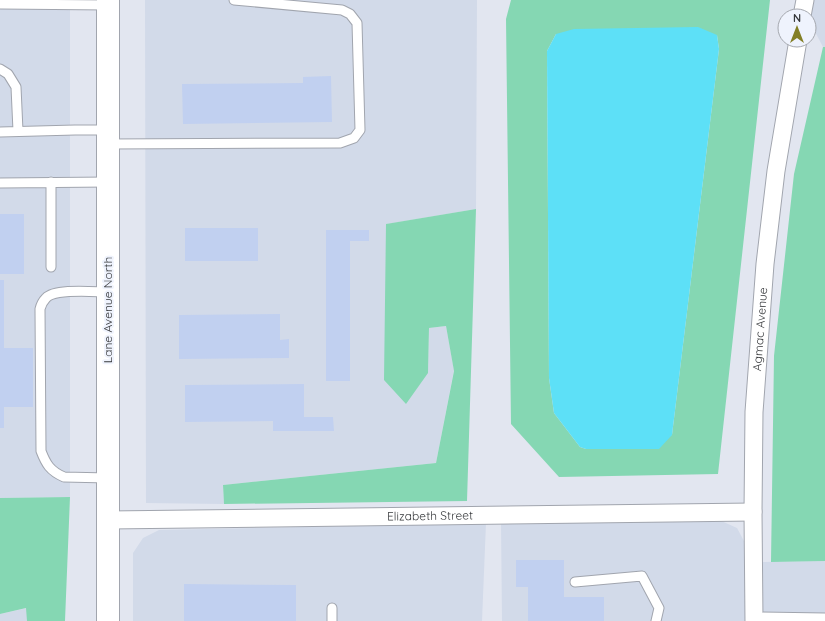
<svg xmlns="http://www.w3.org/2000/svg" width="825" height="621" viewBox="0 0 825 621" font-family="Quicksand,sans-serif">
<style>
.built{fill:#d2dae9}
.green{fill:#85d7b3;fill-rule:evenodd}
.water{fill:#5de0f7}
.building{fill:#c1d0f0}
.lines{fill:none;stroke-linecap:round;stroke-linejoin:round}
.service-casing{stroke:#a1a5ae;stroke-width:11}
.minor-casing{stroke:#a1a5ae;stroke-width:19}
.secondary-casing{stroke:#a1a5ae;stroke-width:24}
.service{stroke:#fff;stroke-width:9}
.minor{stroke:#fff;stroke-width:17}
.secondary{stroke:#fff;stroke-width:22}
.labels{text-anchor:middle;stroke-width:4;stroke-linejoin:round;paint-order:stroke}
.street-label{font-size:12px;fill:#36383b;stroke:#eff3fd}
</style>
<rect width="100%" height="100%" fill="#e2e6f0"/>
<path class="built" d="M 0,0 L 70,0 L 70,497 L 0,498 Z
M 145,0 L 477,0 L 476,209 L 387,224 L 428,373 L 429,328 L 446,326 L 454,370 L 436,463 L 223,485 L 224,504 L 146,503 Z
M 814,0 L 825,0 L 825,47 L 823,47 L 810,22 Z
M 717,519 L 737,528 L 745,543 L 745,621 L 502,621 L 501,522 Z
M 486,523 L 482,621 L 133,621 L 133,553 L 143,538 L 159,530 Z
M 825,561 L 825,621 L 763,621 L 763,562 Z
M 27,608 L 27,621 L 0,621 L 0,614 Z"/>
<path class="green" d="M 511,0 L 770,0 L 718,474 L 559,477 L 511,424 L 506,19 ZM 556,34 L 717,35 L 719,49 L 672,435 L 586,449 L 580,447 L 554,413 L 549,378 L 547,51 Z
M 823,47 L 825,47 L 825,561 L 771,562 L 774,356 L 794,174 Z
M 476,209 L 467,501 L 224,504 L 223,485 L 436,463 L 454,371 L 446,326 L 429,328 L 428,373 L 406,404 L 384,380 L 386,224 Z
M 70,497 L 65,621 L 27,621 L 26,608 L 0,614 L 0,498 Z"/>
<path class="water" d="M 698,27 L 717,35 L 719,49 L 672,435 L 659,449 L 586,449 L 580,447 L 554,413 L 549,378 L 547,51 L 556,34 L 574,29 Z"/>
<path class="building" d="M 331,76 L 332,122 L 183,124 L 182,84 L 303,83 L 303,77 Z
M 0,214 L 24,214 L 24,274 L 0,274 Z
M 185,228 L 258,228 L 258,261 L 185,261 Z
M 326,230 L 369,230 L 369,241 L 350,241 L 350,381 L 326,381 Z
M 0,280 L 4,280 L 4,348 L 33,348 L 33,407 L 4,407 L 4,428 L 0,428 Z
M 280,314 L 280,340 L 289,339 L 289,358 L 179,359 L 179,315 Z
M 304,384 L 304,417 L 333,417 L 334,431 L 273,431 L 273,421 L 185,422 L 185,385 Z
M 516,560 L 564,560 L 564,597 L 604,597 L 604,621 L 528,621 L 528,587 L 516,587 Z
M 184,584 L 296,585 L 296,621 L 184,621 Z"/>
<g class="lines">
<g class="service-casing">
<path id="service" d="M 0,4 L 108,5
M 0,69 L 8,74 L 16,87 L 18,131
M 0,132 L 75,130 L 109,130
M 109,144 L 340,143 L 354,138 L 360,130 L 357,23 L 350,14 L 342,10 L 234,0
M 51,182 L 51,267
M 0,183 L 109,182
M 108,292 C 94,292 55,288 46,298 C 43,301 41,305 40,309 L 41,451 C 46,464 50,471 64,477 L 108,478
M 575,582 L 642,576 L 659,608 L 656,621
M 332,608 L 332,621
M 754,617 L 825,618"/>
</g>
<g class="minor-casing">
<g id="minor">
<path d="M 802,16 L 805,0"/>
<path id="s1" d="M 108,520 L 753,512"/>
<path id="s2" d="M 754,621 L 753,512 L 754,412 L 765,264 L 776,171 L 798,40"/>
</g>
</g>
<g class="secondary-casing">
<path id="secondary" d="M 108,621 L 108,0"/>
</g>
<use href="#service" class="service"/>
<use href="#minor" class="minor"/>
<use href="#secondary" class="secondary"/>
</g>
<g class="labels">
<g class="street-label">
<text transform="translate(108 310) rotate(-90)" y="4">Lane Avenue North</text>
<text dy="4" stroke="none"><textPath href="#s2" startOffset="292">Agmac Avenue</textPath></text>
<text dy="4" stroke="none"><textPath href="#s1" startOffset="322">Elizabeth Street</textPath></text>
</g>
</g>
<g transform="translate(797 28)"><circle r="19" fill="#eff3fd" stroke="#a5a8af"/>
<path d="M0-3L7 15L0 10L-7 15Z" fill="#837f26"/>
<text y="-6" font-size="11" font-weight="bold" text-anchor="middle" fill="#36383b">N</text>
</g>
</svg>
